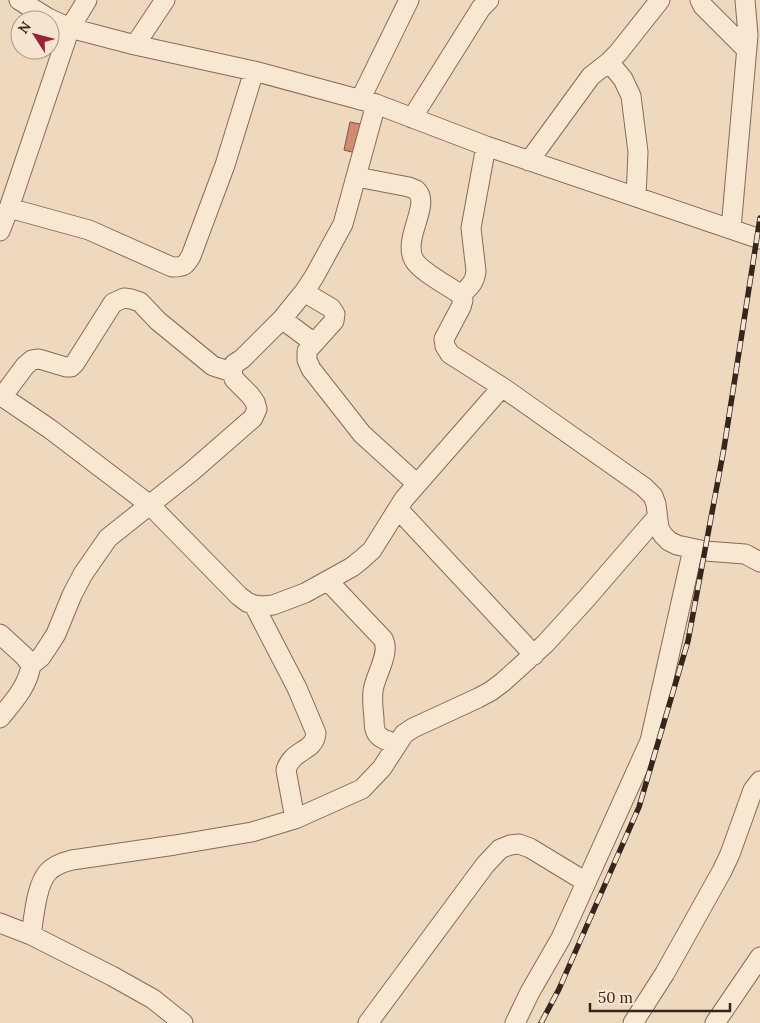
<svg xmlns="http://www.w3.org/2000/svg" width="760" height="1023" viewBox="0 0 760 1023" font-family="Lora,serif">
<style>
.building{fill:#ce8c73;stroke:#874f3c}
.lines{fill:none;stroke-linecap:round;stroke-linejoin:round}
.minor-casing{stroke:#876a57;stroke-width:21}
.minor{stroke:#f9e8d1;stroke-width:19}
.rail-casing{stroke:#36251c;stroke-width:5.5}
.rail{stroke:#f6e5ce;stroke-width:4;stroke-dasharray:11;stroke-linecap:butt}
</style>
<rect width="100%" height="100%" fill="#efd9be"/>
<path class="building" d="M 350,122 L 365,125 L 359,154 L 344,150 Z"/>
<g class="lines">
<g class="minor-casing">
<path id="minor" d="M 19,0 L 48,18 L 70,28 L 135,45 L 254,71 L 376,104 L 486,146 L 760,239
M 700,0 L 703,6 L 747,50
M 135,45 L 165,0
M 609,62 L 623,79 L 631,96 L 638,152 L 636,197
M 360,100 L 409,0
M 412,118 L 481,8 L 489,0
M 529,161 L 591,76 L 609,62 L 618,53 L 660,0
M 357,177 L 409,187 C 411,188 414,189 416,190 C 432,204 402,238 414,260 C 421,272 449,286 461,295 L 463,300 L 461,307 L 444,339 L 445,346 L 450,354 L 502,387 L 644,487 L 653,496 L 656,504 L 659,528 L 663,535 L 669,541 L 677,545 L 705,551 L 745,554 L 760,562
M 9,208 L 89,230 L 172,267 C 184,267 185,266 191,256 L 225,165 L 254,71
M 731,229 L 748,35 L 745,0
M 0,231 L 9,208 L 70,28 L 87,0
M 304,292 L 331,308 L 335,314 L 334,321 L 307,351 L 307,360 L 311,369 L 362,434 L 417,484
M 461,295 C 469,287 475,283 476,271 L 471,228 L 486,146
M 282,319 L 314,343
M 0,395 L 50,429 L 150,505 L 239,596 L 247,602 L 254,605 L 262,606 L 273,605 L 305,593 L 352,567 L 362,559 L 372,550 L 404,499 L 502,387
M 2,397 L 25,366 L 32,360 L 39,359 L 66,367 L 71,367 L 75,363 L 113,303 L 124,298 L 131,299 L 140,302 L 158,321 L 213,366 L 232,372
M 398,509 L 534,655
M 328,581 L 383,639 C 391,653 375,675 373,691 C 372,700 373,709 374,718 C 374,724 374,732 379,736 C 383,740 391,742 397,744
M 254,605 L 297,688 L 316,733 C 315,752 292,749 286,770 L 295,819
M 0,634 L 24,656 L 31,665 C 28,686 13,702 0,718
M 31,665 L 41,657 L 49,645 L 56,634 L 72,595 L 83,574 L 108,538 L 191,472 L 253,418 L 257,409 L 255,402 L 250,395 L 234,379 L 232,372 L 234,364 L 242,359 L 282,319 L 304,292 L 314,277 L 343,224 L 376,104
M 0,923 L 31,935 L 112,976 L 153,999 L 183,1023
M 31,935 C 34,918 36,885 48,872 C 54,865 64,862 72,860 L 175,845 L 252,832 L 295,819 L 362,789 L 382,768 L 404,734 L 413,728 L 478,698 L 491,691 L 503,682 L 545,644 L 586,599 L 657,517
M 368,1023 L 485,865 L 500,849 L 510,845 L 519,844 L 530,848 L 586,882
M 515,1023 L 530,992 L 561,938 L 650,741 L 693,549
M 633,1023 L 665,973 L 722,871 L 730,854 L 753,790 L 760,781
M 715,1023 L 760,957"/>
</g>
<use href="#minor" class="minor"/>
<g class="rail-casing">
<path id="rail" d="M 541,1023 L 559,989 L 639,807 L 688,641 L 724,448 L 760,218"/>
</g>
<use href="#rail" class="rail"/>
</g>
<g transform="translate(35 35) rotate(306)"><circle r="24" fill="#f6e5ce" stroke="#a99887"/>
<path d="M0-4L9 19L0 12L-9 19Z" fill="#972536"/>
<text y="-8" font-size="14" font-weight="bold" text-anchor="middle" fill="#36251c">N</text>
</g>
<path d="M590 1003v8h140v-8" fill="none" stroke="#36251c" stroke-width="2.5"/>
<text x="598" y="1003" font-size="15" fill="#36251c" stroke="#f6e5ce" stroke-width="4" paint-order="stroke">50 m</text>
</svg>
